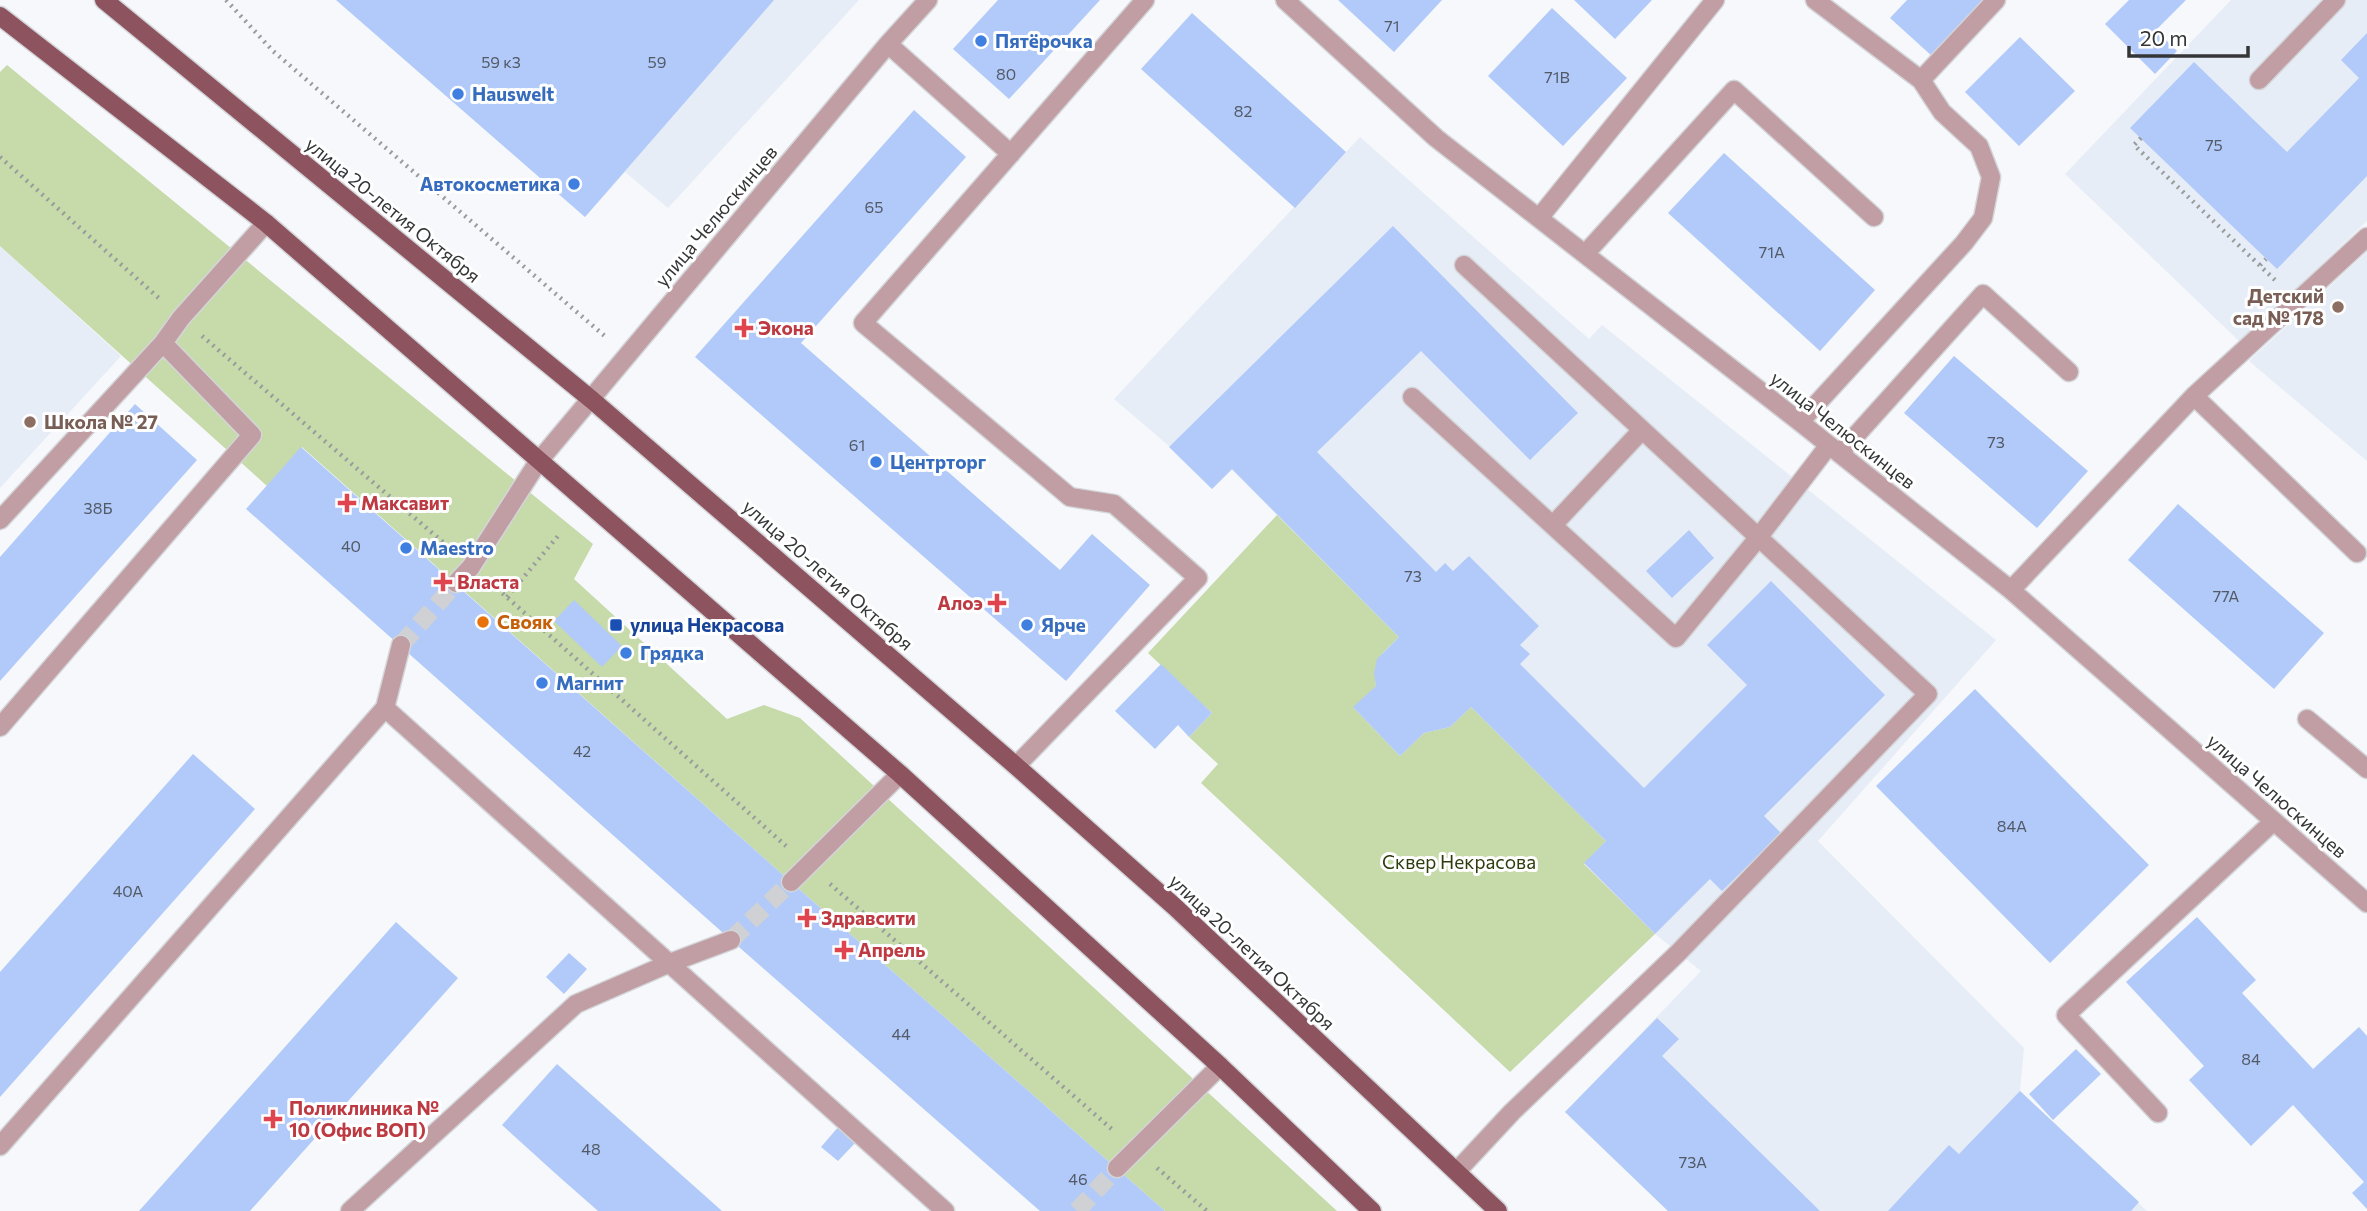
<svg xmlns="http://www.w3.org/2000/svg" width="2367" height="1211" viewBox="0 0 2367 1211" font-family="Commissioner,sans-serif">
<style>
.built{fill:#e7edf6}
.green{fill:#c6daaa}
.building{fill:#b1caf9}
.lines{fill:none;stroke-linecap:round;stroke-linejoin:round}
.minor-tunnel{stroke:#cfd1d4;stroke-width:18;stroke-dasharray:18 9;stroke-linecap:butt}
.minor-casing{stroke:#d3d5d8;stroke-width:21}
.major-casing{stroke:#d3d5d8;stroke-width:21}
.path{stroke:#999b9d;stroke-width:4.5;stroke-dasharray:2 5;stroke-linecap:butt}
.minor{stroke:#c09ea4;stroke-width:18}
.major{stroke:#8d545f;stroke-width:18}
.shop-dot{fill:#3f7fe0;stroke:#fff;stroke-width:2.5}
.education-dot{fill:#8d6e63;stroke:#fff;stroke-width:2.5}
.health-dot{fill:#e0444e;stroke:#fff;stroke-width:2.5}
.food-dot{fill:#e8710a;stroke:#fff;stroke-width:2.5}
.transit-dot{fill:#1a4fb4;stroke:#fff;stroke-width:2.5}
.labels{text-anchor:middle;stroke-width:6;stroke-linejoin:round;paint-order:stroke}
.number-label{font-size:16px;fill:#535a67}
.shop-label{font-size:19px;font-weight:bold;fill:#366cbe;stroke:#fff;text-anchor:start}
.street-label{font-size:19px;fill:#343536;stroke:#fff}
.education-label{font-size:19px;font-weight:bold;fill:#785e54;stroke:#fff;text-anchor:end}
.health-label{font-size:19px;font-weight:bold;fill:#be3a42;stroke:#fff;text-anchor:start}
.food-label{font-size:19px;font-weight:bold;fill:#c56008;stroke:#fff;text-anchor:start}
.transit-label{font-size:19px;font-weight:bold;fill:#164399;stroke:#fff;text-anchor:start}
.park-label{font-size:19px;fill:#2d3d0e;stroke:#fff}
</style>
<rect width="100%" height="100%" fill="#f6f8fb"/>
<path class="built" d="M 336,0 L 859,0 L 668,208 L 625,172 L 585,217 Z
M 2231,0 L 2367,0 L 2367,221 L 2240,342 L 2065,174 Z
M 1360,137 L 1589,339 L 1602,325 L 1996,640 L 1818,841 L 2024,1048 L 2020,1091 L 2147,1211 L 1668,1211 L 1565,1112 L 1701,971 L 1655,934 L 1584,863 L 1606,841 L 1471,707 L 1450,727 L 1423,733 L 1400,756 L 1353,707 L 1374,673 L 1377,659 L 1398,637 L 1232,470 L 1212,489 L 1169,446 L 1114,399 Z
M 0,246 L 121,356 L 0,488 Z
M 2367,252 L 2367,461 L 2249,361 Z"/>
<path class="green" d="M 7,65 L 593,544 L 574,579 L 727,719 L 764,705 L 800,718 L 1337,1211 L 1165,1211 L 791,882 L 302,447 L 267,486 L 0,246 L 0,72 Z
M 1277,515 L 1399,637 C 1381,655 1372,659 1376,686 L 1354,708 L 1400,756 L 1424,733 L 1450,727 L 1471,707 L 1606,841 L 1584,864 L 1655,934 L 1510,1072 L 1201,783 L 1218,764 L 1189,737 L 1212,713 L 1148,653 Z"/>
<path class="building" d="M 336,0 L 774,0 L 585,217 Z
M 998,0 L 1100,0 L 1009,99 L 953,49 Z
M 1338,0 L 1442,0 L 1394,52 Z
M 1574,0 L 1652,0 L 1615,39 Z
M 1907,0 L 1985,0 L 1933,57 L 1890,18 Z
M 2129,0 L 2186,0 L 2156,30 L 2177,51 L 2155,74 L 2105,24 Z
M 1552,8 L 1627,78 L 1563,146 L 1488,76 Z
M 1192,13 L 1346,152 L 1295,208 L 1141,69 Z
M 2367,33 L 2367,176 L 2277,269 L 2130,128 L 2194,62 L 2287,152 L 2359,78 L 2341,60 Z
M 2020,37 L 2075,91 L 2019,146 L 1965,92 Z
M 914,110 L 966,157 L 801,343 L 1060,570 L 1092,534 L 1150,585 L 1066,681 L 695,357 Z
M 1724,153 L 1875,290 L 1820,351 L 1668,213 Z
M 1393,226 L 1578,413 L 1530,460 L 1421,351 L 1317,452 L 1436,572 L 1445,563 L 1453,571 L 1469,556 L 1539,626 L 1520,645 L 1530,654 L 1520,664 L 1644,788 L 1747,685 L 1707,645 L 1771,581 L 1885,695 L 1764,816 L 1781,833 L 1722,891 L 1710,879 L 1655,934 L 1584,863 L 1606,841 L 1471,707 L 1450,727 L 1424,733 L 1400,756 L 1353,707 L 1376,686 L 1374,673 L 1377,659 L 1399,637 L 1232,469 L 1212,489 L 1169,447 Z
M 1954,356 L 2088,471 L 2037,528 L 1904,413 Z
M 135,404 L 197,460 L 0,681 L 0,557 Z
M 301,447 L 791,882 L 1165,1211 L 1040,1211 L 731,940 L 246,509 Z
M 2178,504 L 2324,633 L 2274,689 L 2128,560 Z
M 1689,530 L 1714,558 L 1672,598 L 1646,571 Z
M 574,600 L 622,646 L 602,667 L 554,621 Z
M 1161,664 L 1212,713 L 1189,737 L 1178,725 L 1155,749 L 1115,711 Z
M 1975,689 L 2149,865 L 2050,963 L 1876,786 Z
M 193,754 L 255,809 L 0,1097 L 0,972 Z
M 2197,917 L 2256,980 L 2242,993 L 2313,1069 L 2359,1027 L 2367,1036 L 2367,1209 L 2352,1193 L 2364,1182 L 2293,1105 L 2251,1146 L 2189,1080 L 2204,1066 L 2126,982 Z
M 396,922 L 458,978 L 250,1211 L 139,1211 Z
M 569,953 L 587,969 L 564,994 L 546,977 Z
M 1657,1018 L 1679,1039 L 1662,1056 L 1820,1211 L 1668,1211 L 1565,1112 Z
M 2076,1049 L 2101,1074 L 2053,1120 L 2029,1094 Z
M 557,1064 L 722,1211 L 598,1211 L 556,1174 L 502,1125 Z
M 2020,1091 L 2139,1202 L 2131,1211 L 1888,1211 L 1949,1145 L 1959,1154 Z
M 839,1126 L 856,1142 L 838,1161 L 821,1147 Z"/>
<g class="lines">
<path class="minor-tunnel" d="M 401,645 L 456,583
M 731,940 L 791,882
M 1077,1211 L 1117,1168"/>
<g class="minor-casing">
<path id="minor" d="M 1285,0 L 1436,138 L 1800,422 L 2011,590 L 2367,903
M 888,44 L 1011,154
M 1921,80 L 1996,0
M 2259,80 L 2336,0
M 1539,218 L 1715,0
M 1585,254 L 1734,90 L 1874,217
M 2194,396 L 2357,553
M 1412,397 L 1676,638 L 1758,538 L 1829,445
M 1800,422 L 1964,243 L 1983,218 L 1991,177 L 1979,146 L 1942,112 L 1921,80 L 1815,0
M 1840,453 L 1983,294 L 2069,372
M 0,520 L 163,343 L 181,318 L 266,223
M 1553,525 L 1642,430
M 456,583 L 471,567 L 538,462 L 888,44 L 928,0
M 2011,590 L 2194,396 L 2367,237
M 401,645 L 385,708 L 945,1211
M 2307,719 L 2367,769
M 0,727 L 252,435 L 163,343
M 1016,766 L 1198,578 L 1114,504 L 1070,497 L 863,323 L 1145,0
M 791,882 L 900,774
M 2158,1113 L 2066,1015 L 2274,821
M 0,1146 L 385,708
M 1117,1168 L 1220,1066
M 1457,1171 L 1512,1112 L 1678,953 L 1928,694 L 1464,265
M 350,1211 L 576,1004 L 670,963 L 731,940"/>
</g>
<g class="major-casing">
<path id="major" d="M 104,0 L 592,400 L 1016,766 L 1175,907 L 1498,1211
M 0,16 L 266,223 L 900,774 L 1220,1066 L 1372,1211"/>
</g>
<path class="path" d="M 226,0 L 273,51 L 607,338
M 2141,138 L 2134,145 L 2277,282
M 0,157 L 161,300
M 2260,265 L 2266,259
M 202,336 L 451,549
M 492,584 L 786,846
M 507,597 L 558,536
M 830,884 L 1114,1131
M 1157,1168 L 1207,1211"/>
<use href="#minor" class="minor"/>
<use href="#major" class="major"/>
</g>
<g class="shop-dot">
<circle cx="981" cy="41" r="7"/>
<circle cx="458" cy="94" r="7"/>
<circle cx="574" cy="184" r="7"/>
<circle cx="876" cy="462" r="7"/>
<circle cx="406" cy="548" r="7"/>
<circle cx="1027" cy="625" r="7"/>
<circle cx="626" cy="653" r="7"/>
<circle cx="542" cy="683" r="7"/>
</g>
<g class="education-dot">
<circle cx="2338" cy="307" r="7"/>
<circle cx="30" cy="422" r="7"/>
</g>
<g class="health-dot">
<path d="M740.5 317.5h7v7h7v7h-7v7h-7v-7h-7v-7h7z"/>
<path d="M343.5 492.5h7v7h7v7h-7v7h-7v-7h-7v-7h7z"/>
<path d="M439.5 571.5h7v7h7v7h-7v7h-7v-7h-7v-7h7z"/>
<path d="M993.5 592.5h7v7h7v7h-7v7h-7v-7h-7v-7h7z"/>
<path d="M803.5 907.5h7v7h7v7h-7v7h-7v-7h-7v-7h7z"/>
<path d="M840.5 939.5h7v7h7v7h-7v7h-7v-7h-7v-7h7z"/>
<path d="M269.5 1108.5h7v7h7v7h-7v7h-7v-7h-7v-7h7z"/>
</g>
<circle class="food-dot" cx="483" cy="622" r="7"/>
<rect class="transit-dot" x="609" y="618" width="14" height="14" rx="3.5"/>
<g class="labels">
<g class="number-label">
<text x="1392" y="32">71</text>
<text x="501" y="68">59 к3</text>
<text x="657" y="68">59</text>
<text x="1006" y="80">80</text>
<text x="1557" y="83">71В</text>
<text x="1243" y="117">82</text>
<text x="2214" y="151">75</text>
<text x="874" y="213">65</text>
<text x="1772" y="258">71А</text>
<text x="1996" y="448">73</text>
<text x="857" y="451">61</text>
<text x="98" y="514">38Б</text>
<text x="351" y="552">40</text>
<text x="1413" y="582">73</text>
<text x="2226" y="602">77А</text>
<text x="582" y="757">42</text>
<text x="2012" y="832">84А</text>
<text x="128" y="897">40А</text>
<text x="901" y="1040">44</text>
<text x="2251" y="1065">84</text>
<text x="591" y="1155">48</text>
<text x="1693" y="1168">73А</text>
<text x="1078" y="1185">46</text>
</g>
<g class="shop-label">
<text x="995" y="48">Пятёрочка</text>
<text x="472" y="101">Hauswelt</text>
<text x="560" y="191" text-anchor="end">Автокосметика</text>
<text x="890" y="469">Центрторг</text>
<text x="420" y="555">Maestro</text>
<text x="1041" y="632">Ярче</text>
<text x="640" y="660">Грядка</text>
<text x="556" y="690">Магнит</text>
</g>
<g class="street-label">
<text transform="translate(393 210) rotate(39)" y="7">улица 20-летия Октября</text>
<text transform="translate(716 216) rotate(-50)" y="7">улица Челюскинцев</text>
<text transform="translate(1843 430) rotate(38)" y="7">улица Челюскинцев</text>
<text transform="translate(828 575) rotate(41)" y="7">улица 20-летия Октября</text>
<text transform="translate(2277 796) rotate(41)" y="7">улица Челюскинцев</text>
<text transform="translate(1252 952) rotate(43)" y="7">улица 20-летия Октября</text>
</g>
<g class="education-label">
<text x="2324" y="303">Детский<tspan x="2324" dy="22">сад № 178</tspan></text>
<text x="44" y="429" text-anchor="start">Школа № 27</text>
</g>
<g class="health-label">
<text x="758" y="335">Экона</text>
<text x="361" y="510">Максавит</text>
<text x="457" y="589">Власта</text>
<text x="983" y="610" text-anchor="end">Алоэ</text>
<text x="821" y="925">Здравсити</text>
<text x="858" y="957">Апрель</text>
<text x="289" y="1115">Поликлиника №<tspan x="289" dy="22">10 (Офис ВОП)</tspan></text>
</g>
<g class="food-label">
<text x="497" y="629">Свояк</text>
</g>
<g class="transit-label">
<text x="630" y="632">улица Некрасова</text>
</g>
<g class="park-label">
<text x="1459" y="869">Сквер Некрасова</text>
</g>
</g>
<path d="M2129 46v10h119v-10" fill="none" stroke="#343536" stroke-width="3.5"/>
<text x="2140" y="46" font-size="21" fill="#343536" stroke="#ffffff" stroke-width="5" paint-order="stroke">20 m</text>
</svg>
